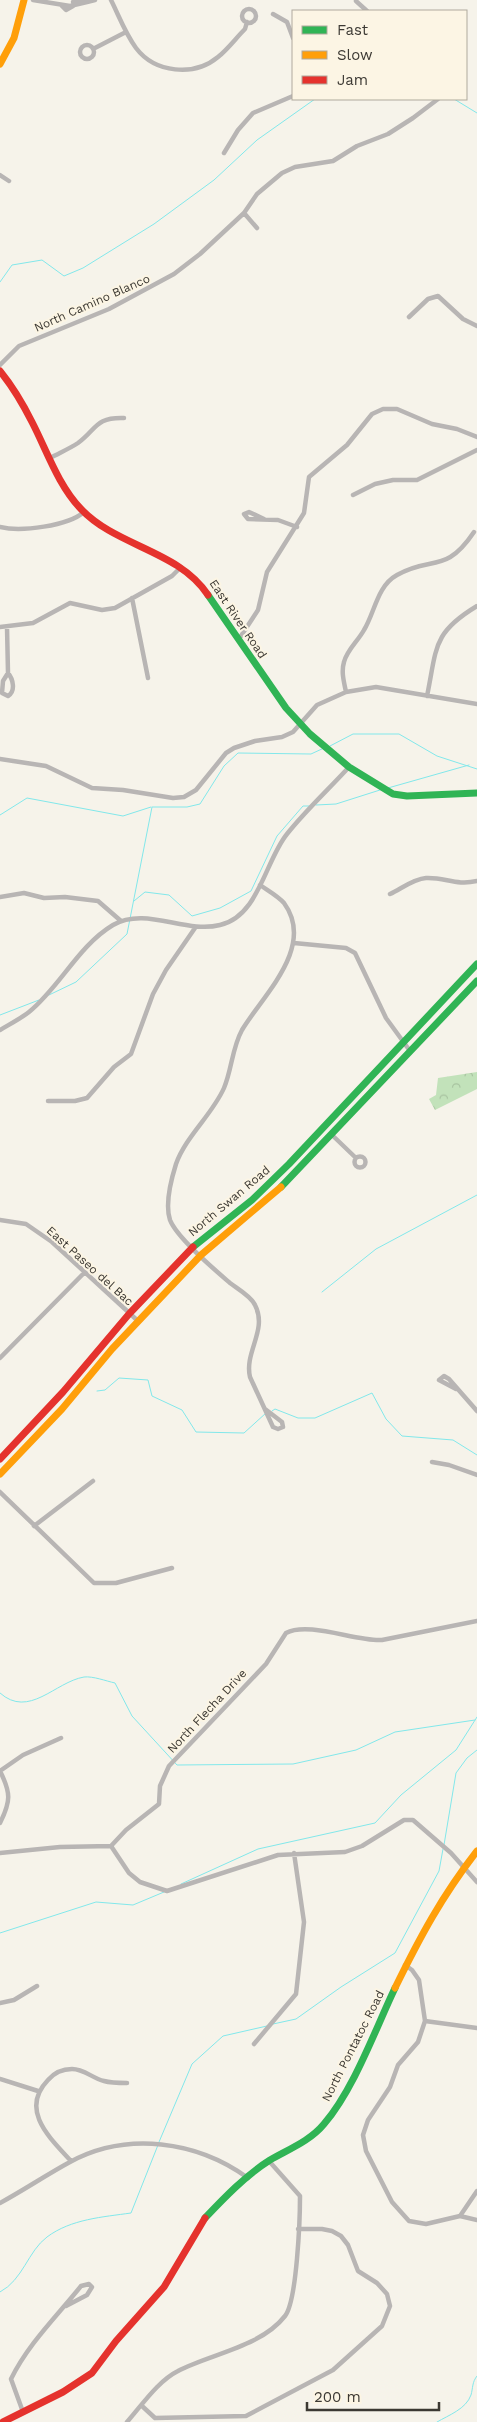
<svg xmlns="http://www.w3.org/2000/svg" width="477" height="2422" viewBox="0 0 477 2422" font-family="'Work Sans',sans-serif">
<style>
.park{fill:url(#park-crowns)}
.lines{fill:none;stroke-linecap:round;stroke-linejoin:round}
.stream{stroke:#82e8eb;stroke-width:1}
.street{stroke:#b8b5b4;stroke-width:4.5}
.fast{stroke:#30b455;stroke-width:7}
.slow{stroke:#ff9f0a;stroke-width:7}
.jam{stroke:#e5322d;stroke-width:7}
.labels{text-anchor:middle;stroke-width:4;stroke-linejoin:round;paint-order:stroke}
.street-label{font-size:12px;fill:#3c3933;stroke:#fcf5e4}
</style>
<defs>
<pattern id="park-crowns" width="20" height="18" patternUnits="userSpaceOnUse" patternTransform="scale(1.25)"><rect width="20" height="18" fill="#c2e2ba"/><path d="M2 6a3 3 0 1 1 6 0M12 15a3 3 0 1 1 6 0" fill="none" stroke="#a8c3a0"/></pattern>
</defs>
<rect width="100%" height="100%" fill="#f6f3ea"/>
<path class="park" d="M 477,1072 L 477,1089 L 435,1110 L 429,1099 L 436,1095 L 438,1078 Z"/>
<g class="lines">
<path class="stream" d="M 454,99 L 477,113
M 0,282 L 12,265 L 42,260 L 64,276 L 83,268 L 154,224 L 214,180 L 257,140 L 315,99
M 330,746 L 353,734 L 399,734 L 437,756 L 477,769
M 388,788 L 469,765
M 316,805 L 336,804 L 380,790
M 0,815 L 27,798 L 123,816 L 151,807
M 134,901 L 145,892 L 169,895 L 192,916 L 220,908 L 251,891 L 277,836 L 303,806 L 309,806
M 49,995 L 76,982 L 127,934 L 152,807 L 187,807 L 200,804 L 224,766 L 238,753 L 311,754 L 324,748
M 0,1015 L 39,1000
M 322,1292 L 376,1249 L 477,1195
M 97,1391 L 105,1390 L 119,1378 L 148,1380 L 152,1396 L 182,1410 L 196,1432 L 244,1433 L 266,1413
M 272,1411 L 275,1409 L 298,1418 L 315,1418 L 372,1393 L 386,1419 L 402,1436 L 453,1440 L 477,1455
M 0,1693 C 29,1719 55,1682 84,1677 C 93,1676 106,1681 115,1683 L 132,1716 L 177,1765 L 293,1764 L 356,1750 L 395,1732 L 475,1720
M 444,1845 L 456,1773 L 467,1758 L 477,1750
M 181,1884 L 258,1849 L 375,1823 L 401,1795 L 456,1750 L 477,1717
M 0,1933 L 96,1902 L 133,1905 L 164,1892
M 273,2024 L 296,2019 L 341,1987 L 395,1953 L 439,1871 L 443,1849
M 159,2142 L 192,2064 L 223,2036 L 267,2026
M 0,2292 C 23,2280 28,2251 47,2237 C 71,2219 103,2217 131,2213 L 158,2145
M 437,2422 C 449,2415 466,2409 471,2395 C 473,2388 472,2382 477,2376"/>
<path class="street" d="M 33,0 L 70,6 L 87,2 L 73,2
M 111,0 C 119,16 125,33 136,48 C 155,73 194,77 218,57 C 228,49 236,38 245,29 L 247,22
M 356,1 L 367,11
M 87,2 L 95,0
M 61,5 L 66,10 L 73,6
M242 16a7 7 0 1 1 14 0a7 7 0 1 1-14 0Z
M 273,14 L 287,22 L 293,38
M80 52a7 7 0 1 1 14 0a7 7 0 1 1-14 0Z
M 93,49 L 126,32
M 224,153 L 238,130 L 253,113 L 293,96
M 0,175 L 9,181
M 244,213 L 257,228
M 409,317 L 428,299 L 438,296 L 463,319 L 477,326
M 0,365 L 19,346 L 109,309 L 174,274 L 200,254 L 244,213 L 257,194 L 282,173 L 295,167 L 333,161 L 357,146 L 388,134 L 413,118 L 438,99
M 50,458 C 59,453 69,449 78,443 C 97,429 95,417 124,418
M 353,495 L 375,484 L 393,480 L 417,480 L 477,450
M 264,519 L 249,512 L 244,514 L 248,519 L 278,520 L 297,527
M 0,527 C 21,532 68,526 84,512
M 132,598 L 148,678
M 0,627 L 33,623 L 70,603 L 102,610 L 115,608 L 172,576 L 181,567
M 7,627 L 8,673 L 3,681 L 2,693 L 8,696 C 16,691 13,679 8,673
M 239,639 L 258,610 L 267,572 L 304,513 L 309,477 L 347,445 L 372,414 L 383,409 L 397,409 L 432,424 L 457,429 L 477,437
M 346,692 C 344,682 341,672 344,662 C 347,650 358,641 364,630 C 375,612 377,586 397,575 C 432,555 445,575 474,532
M 427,696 C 437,648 432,633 477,606
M 0,759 L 46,766 L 92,788 L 123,790 L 173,798 L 184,797 L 196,790 L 226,753 L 234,748 L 255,741 L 282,737 L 293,732 L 317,705 L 346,692 L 376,687 L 477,704
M 260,885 C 267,890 278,896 284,903 C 316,947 263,995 242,1030 C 232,1048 232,1069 224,1088 C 212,1115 186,1136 176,1164 C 171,1180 165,1205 170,1220 C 177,1238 215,1270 230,1283 C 238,1289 251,1296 255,1305 C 268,1330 244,1352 250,1377 L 273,1427 L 278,1429 L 283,1427 L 282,1422 L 265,1409
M 390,894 C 401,889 413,879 426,878 C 445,877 456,886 477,881
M 0,897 L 24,893 L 44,898 L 65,897 L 98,901 L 121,921
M 294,943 L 346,948 L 355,953 L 386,1018 L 410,1051
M 0,1030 C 10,1024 20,1019 29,1012 C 60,987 78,946 113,925 C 146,906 185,934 220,925 C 259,916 265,861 287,834 C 306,810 329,789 349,767
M 48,1101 L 75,1101 L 87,1098 L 114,1067 L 131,1054 L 153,994 L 166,970 L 195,928
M 331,1134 L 356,1158
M354.5 1162a5.5 5.5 0 1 1 11 0a5.5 5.5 0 1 1-11 0Z
M 0,1220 L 26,1224 L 52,1242 L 138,1321
M 0,1358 L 85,1272
M 456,1389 L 439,1380 L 444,1376 L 449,1379 L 477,1411
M 432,1462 L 449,1465 L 477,1475
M 0,1492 L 94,1583 L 116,1583 L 172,1568
M 34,1526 L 93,1481
M 477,1621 L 382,1640 C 357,1642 309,1621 286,1633 L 266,1664 L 169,1766 L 160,1786 L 159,1804 L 126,1830 L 111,1846 L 129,1873 L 140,1882 L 167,1891 L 278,1855 L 345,1852 L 362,1846 L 404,1820 L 413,1820 L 451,1853 L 477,1882
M 0,1823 C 11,1801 11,1793 0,1771 L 23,1755 L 61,1738
M 0,1853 L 60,1847 L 111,1846
M 405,1965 L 412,1970 L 419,1980 L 425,2021 L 418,2042 L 398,2065 L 390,2087 L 368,2120 L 363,2135 L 366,2151 L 392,2202 L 409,2221 L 426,2224 L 460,2216 L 477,2220
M 0,2003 L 14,2000 L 37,1986
M 425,2021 L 477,2028
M 254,2044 L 296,1994 L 304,1922 L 294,1853
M 0,2079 L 38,2091
M 71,2161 C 50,2138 19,2110 48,2080 C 54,2073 62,2069 72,2069 C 84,2069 92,2078 104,2081 C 111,2083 119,2083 127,2083
M 0,2203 C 24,2190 46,2175 70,2162 C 127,2131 197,2141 248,2178
M 460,2216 L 477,2191
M 142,2406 L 155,2418 L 246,2416 L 333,2370 L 382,2326 L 390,2306 L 387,2294 L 377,2283 L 358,2271 L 348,2245 L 341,2236 L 332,2231 L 322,2229 L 298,2229
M 23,2412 L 11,2379 C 28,2344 57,2316 81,2286 L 89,2284 L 92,2287 L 87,2295 L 66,2306
M 127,2422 C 142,2405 158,2381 178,2371 C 210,2354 261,2347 285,2316 C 297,2301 300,2218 300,2196 L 269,2161"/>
<path class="fast" d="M 208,595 L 286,708 L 310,734 L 349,767 L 393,794 L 407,796 L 477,793
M 281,1187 L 477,981
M 193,1247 L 252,1200 L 289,1164 L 477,964
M 205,2218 C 224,2198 246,2175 270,2160 C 289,2149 310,2141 324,2124 C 354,2089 375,2030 395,1988"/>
<path class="slow" d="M 0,64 L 14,38 L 24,0
M 0,1474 L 62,1409 L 112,1349 L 201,1255 L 281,1187
M 395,1988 C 420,1937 442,1896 477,1851"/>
<path class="jam" d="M 0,371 C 13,387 23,404 32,422 C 47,451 58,485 81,509 C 117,547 178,550 208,595
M 0,1459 L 63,1392 L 129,1314 L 193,1247
M 3,2422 L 63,2392 L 92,2373 L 116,2341 L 164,2287 L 205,2218"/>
</g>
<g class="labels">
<g class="street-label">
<text transform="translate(92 303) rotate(-24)" y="4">North Camino Blanco</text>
<text transform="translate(238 619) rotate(56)" y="4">East River Road</text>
<text transform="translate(229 1201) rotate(-40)" y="4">North Swan Road</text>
<text transform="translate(90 1266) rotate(42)" y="4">East Paseo del Bac</text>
<text transform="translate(207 1711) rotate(-47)" y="4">North Flecha Drive</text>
<text transform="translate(353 2046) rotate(-63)" y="4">North Pontatoc Road</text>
</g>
</g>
<rect x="292" y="10" width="175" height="90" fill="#fcf5e4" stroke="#afaa9d"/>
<rect x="302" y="26" width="25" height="8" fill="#30b455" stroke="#afaa9d"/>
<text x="337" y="35" font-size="15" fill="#3c3933">Fast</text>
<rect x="302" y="51" width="25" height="8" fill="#ff9f0a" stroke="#afaa9d"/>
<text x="337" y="60" font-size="15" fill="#3c3933">Slow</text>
<rect x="302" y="76" width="25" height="8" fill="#e5322d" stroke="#afaa9d"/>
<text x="337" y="85" font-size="15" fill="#3c3933">Jam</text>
<path d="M307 2402v8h132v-8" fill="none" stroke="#3c3933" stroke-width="2.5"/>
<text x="314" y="2402" font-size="15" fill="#3c3933" stroke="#fcf5e4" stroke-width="4" paint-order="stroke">200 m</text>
</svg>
